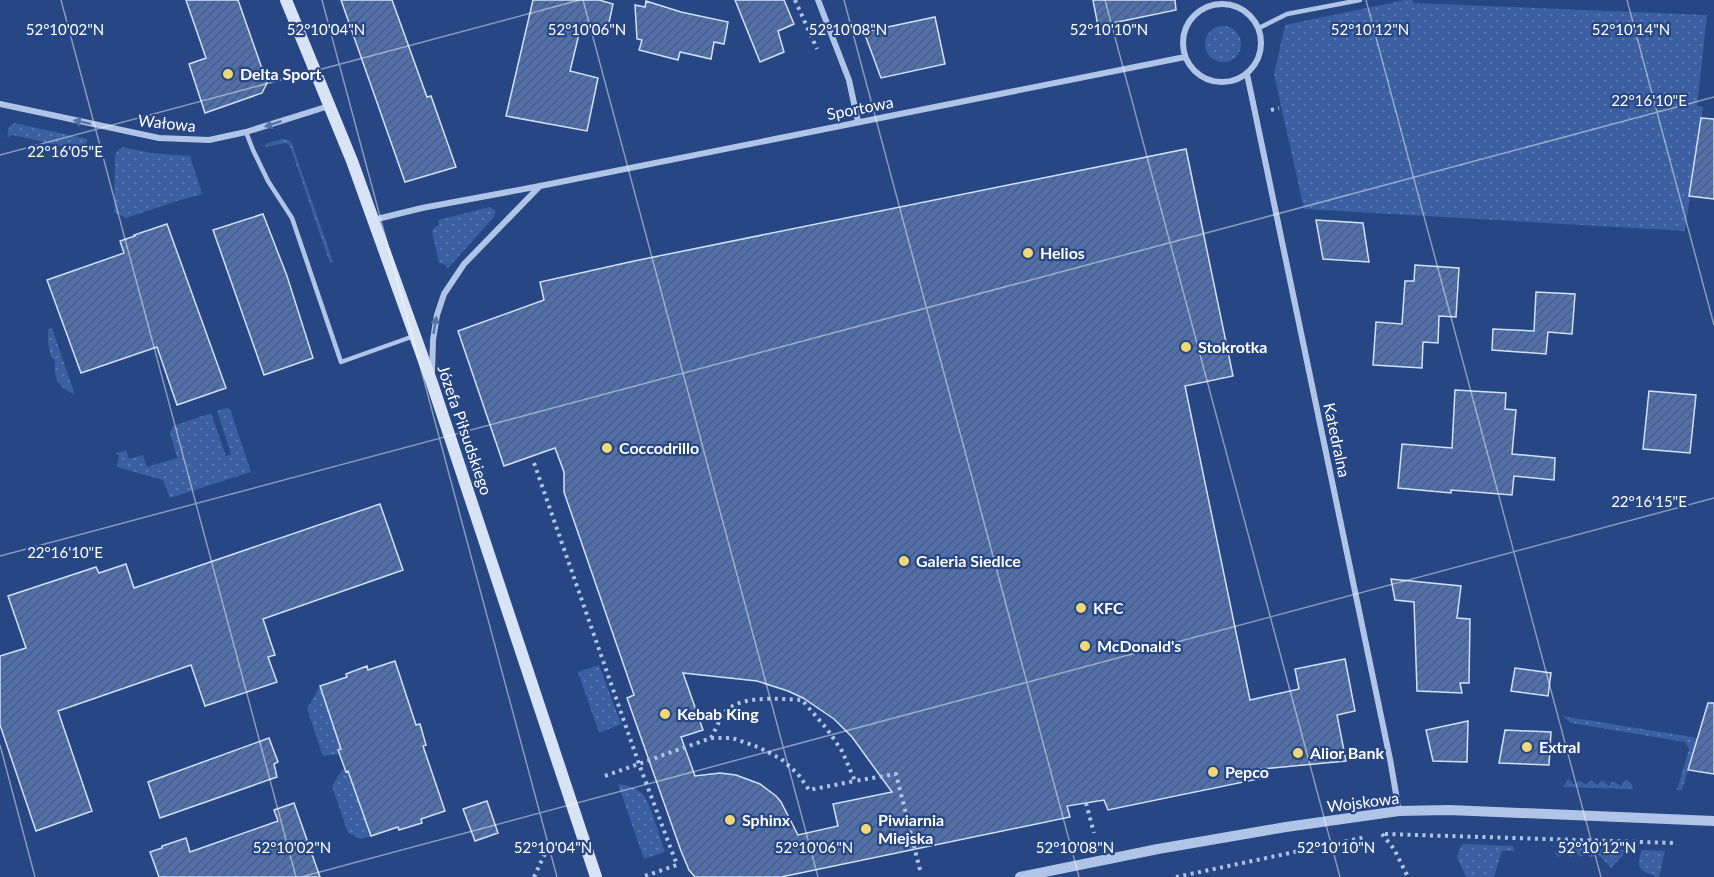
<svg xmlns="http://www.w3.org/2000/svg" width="1714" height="877" viewBox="0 0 1714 877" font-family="Lato,sans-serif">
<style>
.grass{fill:url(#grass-dots)}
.building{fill:url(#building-hatch);stroke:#d3e0f6;stroke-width:1.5;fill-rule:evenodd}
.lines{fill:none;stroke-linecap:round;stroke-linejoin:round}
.path{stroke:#b0c4e7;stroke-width:4;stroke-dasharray:3 4.5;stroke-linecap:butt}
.service{stroke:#b0c4e7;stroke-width:4.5}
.minor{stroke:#b0c4e7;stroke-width:6}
.tertiary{stroke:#b0c4e7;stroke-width:10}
.secondary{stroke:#d9e3f6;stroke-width:12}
.oneway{fill:#5672a7}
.ticks{fill:none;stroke:#fff;stroke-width:1.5;stroke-opacity:0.45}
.poi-dot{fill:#f0d875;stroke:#264684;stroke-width:2}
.labels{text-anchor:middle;stroke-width:4.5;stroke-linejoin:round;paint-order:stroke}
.poi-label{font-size:16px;font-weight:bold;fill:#fff;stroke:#264684;text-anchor:start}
.street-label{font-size:16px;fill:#fff;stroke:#264684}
.ticks-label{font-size:15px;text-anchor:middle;fill:#fff;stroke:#264684;stroke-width:4.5;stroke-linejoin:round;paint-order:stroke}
</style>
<defs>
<pattern id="grass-dots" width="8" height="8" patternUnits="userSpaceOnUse" patternTransform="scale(1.5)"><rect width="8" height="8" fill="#3b5fa0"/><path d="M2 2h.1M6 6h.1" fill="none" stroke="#5877ae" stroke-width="1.8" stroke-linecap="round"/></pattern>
<pattern id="building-hatch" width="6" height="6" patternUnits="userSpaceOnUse" patternTransform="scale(1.5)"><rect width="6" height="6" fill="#4f70ab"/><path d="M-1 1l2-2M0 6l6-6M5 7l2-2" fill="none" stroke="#4d5c77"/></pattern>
</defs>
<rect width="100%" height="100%" fill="#264684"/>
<path class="grass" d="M 1405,0 L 1413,0 L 1413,3 L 1707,15 L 1697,106 L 1703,107 L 1685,231 L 1304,209 L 1274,74 L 1285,25 Z
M1205 44a18 18 0 1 1 36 0a18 18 0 1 1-36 0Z
M 14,123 L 87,139 L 86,149 L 82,151 L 13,135 L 7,138 L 9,127 Z
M 282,139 L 291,141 L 333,262 L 330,263 L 290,146 L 286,143 L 266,147 L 265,144 Z
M 123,147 L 151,153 L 190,156 L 202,194 L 177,201 L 126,218 L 114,212 L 115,156 L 117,151 Z
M 490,207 L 496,211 L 494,217 L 448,268 L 444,264 L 439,263 L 432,231 L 436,226 L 439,225 L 438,220 Z
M 52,328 L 75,395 C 57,385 54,381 55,360 L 51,357 L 48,343 L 48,329 Z
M 227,408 L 230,409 L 251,472 L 170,498 L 163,480 L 117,467 L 119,455 L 115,454 L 126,450 L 129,459 L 143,455 L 147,467 L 177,458 L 170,433 L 173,426 L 211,413 L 226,456 L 231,454 L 217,411 Z
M 599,665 L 621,724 L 599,733 L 578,672 Z
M 320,686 L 341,749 L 338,750 L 339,754 L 323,756 L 307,709 Z
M 1562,716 L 1698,738 L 1682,790 L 1677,790 L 1689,749 L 1685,742 L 1571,723 Z
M 344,769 L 346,772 L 348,771 L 371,836 L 361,839 L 348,833 L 332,786 L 342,770 Z
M 1568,779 L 1575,785 L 1579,780 L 1586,785 L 1591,780 L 1598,785 L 1602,780 L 1609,786 L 1613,781 L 1621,786 L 1626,779 L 1632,784 L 1633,789 L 1563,787 Z
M 618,784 C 628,786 638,788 644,796 C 651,805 661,840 665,852 L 644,859 Z
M 1462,844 L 1513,846 L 1515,851 L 1502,851 L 1494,877 L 1466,877 L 1457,857 Z
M 1562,848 L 1624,850 L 1622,856 L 1611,868 L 1598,854 L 1590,858 L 1587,854 L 1580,857 L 1576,853 L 1570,857 L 1566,852 L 1558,857 L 1555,853 Z
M 1642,850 L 1665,851 L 1659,877 L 1654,877 L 1654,875 C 1638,871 1636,866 1642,850 Z"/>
<path class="building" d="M 186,0 L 238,0 L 267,83 L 262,93 L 205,113 L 189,64 L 206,58 Z
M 341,0 L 392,0 L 427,97 L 431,96 L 456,167 L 405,182 Z
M 533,0 L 599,0 L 613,4 L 607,32 L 581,26 L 570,71 L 598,78 L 587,131 L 506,116 Z
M 735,0 L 784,0 L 794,24 L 778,31 L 784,52 L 760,62 Z
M 1093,0 L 1175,0 L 1176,10 L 1098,26 Z
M 646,1 L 681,12 L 728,22 L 724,44 L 714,42 L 711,59 L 680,52 L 678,60 L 639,50 L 642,40 L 637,39 L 635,5 L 645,7 Z
M 935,17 L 945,64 L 881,78 L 864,32 Z
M 1701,118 L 1714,119 L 1714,199 L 1689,196 Z
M 1186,149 L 1233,376 L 1185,386 L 1250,700 L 1299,689 L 1295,669 L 1345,659 L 1355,711 L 1337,715 L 1346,761 L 1261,769 L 1263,778 L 1108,810 L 1104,800 L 1067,806 L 1070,817 L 781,877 L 695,877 L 689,870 L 681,851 L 627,698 L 634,695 L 564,492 L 564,472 L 555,448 L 504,466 L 458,331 L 544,300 L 540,282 L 634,261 ZM 683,673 L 757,681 L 788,691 L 803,698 L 834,719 L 852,737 L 892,792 L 833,804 L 838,826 L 798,835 L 781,802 L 776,796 L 760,784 L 736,775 L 720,773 L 695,776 L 681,737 L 703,730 Z
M 263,214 L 287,276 L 313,358 L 264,375 L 213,230 Z
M 1316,220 L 1363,223 L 1369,262 L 1323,259 Z
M 167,224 L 226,388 L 177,405 L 157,347 L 81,373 L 47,280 L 124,253 L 120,241 L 135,236 L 134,235 Z
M 1415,265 L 1459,268 L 1456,317 L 1439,316 L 1438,343 L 1423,342 L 1422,368 L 1373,365 L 1376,322 L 1402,324 L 1405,281 L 1414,281 Z
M 1536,292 L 1575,294 L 1572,334 L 1548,332 L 1546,354 L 1492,350 L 1493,329 L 1534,331 Z
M 1455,390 L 1506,393 L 1505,409 L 1516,410 L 1512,454 L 1555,458 L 1554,480 L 1514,476 L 1512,495 L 1451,490 L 1451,493 L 1398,488 L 1402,444 L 1452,448 Z
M 1649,391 L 1696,395 L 1690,453 L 1643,449 Z
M 380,504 L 403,570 L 263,619 L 275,655 L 268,657 L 277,682 L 205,706 L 191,665 L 58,711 L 92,811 L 36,831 L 0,725 L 0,656 L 26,648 L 8,596 L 96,567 L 99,573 L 126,564 L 134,588 Z
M 1391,579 L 1461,586 L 1457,618 L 1470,619 L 1469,683 L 1460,683 L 1462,693 L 1417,691 L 1414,602 L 1395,600 Z
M 395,661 L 416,725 L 420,724 L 426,745 L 423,746 L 445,811 L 421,819 L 422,823 L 399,830 L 398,827 L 371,836 L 348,771 L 346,772 L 338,750 L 341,749 L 320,686 L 347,677 L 346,674 L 367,666 L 368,670 Z
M 1515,668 L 1551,673 L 1548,696 L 1511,691 Z
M 1708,703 L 1714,703 L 1714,774 L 1688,770 Z
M 1468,721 L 1467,762 L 1433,761 L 1426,730 Z
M 1505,730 L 1551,732 L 1549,765 L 1499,763 Z
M 269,738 L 278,762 L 274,764 L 277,777 L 160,818 L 148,782 Z
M 487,801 L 498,833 L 475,841 L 463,809 Z
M 294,803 L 320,877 L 159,877 L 150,852 L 162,848 L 162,846 L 186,838 L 190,852 L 278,821 L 274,810 Z"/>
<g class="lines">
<path class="path" d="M 795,0 L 817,49
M 1271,110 L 1279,108
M 534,463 L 639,764 L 677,865 L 642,877
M 711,738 L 732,738 L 758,747 L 781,759 L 798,774 L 809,790 L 855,781
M 605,776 L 711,738 C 715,731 722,713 728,709 C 747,695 780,699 802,700 L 827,729 L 842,751 L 855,781 L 896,774 L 920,870
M 1086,803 L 1094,833
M 1382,834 L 1394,849 L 1408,877
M 1385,834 L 1675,843
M 534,877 L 548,847
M 1176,877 L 1366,837"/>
<path class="service" d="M 1259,28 L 1287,14 L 1360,0
M 246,132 L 253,150 L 268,181 L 292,218 L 341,362 L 414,336"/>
<path class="minor" d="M 818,0 L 849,80 L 858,122
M1183 43a39 39 0 1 1 78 0a39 39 0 1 1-78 0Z
M 1247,74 L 1390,759 L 1399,811
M 0,104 L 159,138 L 209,140 L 246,132 L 329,106
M 373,220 L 422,208 L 540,186 L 1185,57
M 432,373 L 433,340 L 437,315 L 444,294 L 464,264 L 540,186"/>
<path class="tertiary" d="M 1020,877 L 1158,849 L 1286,827 L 1399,811 L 1449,810 L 1714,821"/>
<path class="secondary" d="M 286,0 L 352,161 L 432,383 L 596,877"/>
</g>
<defs><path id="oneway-solid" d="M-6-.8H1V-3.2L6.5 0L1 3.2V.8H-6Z" transform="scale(1.5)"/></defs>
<g class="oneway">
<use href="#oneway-solid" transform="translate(82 122) rotate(-168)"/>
<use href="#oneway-solid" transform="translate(273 124) rotate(162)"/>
<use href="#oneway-solid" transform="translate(435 325) rotate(-80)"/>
</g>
<path class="ticks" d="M 61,0 L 296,877M 322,0 L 557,877M 583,0 L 818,877M 844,0 L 1079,877M 1105,0 L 1340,877M 1366,0 L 1601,877M 1627,0 L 1714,325M 0,155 L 580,0M 0,556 L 1714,97M 0,745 L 35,877M 301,877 L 1714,498"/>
<g class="poi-dot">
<circle cx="228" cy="74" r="6"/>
<circle cx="1028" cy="253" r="6"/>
<circle cx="1186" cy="347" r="6"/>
<circle cx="607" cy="448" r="6"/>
<circle cx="904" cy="561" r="6"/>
<circle cx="1081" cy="608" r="6"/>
<circle cx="1085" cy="646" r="6"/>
<circle cx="665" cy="714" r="6"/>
<circle cx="1527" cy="747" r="6"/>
<circle cx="1298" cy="753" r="6"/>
<circle cx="1213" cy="772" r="6"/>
<circle cx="730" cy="820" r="6"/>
<circle cx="866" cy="829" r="6"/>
</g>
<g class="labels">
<g class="poi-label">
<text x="240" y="80">Delta Sport</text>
<text x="1040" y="259">Helios</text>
<text x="1198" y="353">Stokrotka</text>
<text x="619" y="454">Coccodrillo</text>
<text x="916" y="567">Galeria Siedlce</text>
<text x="1093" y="614">KFC</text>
<text x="1097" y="652">McDonald's</text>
<text x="677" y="720">Kebab King</text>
<text x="1539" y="753">Extral</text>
<text x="1310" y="759">Alior Bank</text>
<text x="1225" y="778">Pepco</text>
<text x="742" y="826">Sphinx</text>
<text x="878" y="826">Piwiarnia<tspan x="878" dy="18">Miejska</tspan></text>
</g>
<g class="street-label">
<text transform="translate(860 108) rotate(-11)" y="6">Sportowa</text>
<text transform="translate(167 123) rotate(6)" y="6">Wałowa</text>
<text transform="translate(465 430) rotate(71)" y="6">Józefa Piłsudskiego</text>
<text transform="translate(1337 440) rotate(78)" y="6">Katedralna</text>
<text transform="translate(1363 802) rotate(-7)" y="6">Wojskowa</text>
</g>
</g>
<g class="ticks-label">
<text x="65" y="35">52°10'02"N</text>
<text x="326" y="35">52°10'04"N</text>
<text x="587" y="35">52°10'06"N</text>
<text x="848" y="35">52°10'08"N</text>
<text x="1109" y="35">52°10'10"N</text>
<text x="1370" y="35">52°10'12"N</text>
<text x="1631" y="35">52°10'14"N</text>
<text x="1649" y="106">22°16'10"E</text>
<text x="65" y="157">22°16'05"E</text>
<text x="1649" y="507">22°16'15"E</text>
<text x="65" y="558">22°16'10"E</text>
<text x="292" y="853">52°10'02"N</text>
<text x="553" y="853">52°10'04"N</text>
<text x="814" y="853">52°10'06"N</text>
<text x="1075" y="853">52°10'08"N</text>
<text x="1336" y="853">52°10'10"N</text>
<text x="1597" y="853">52°10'12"N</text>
</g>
</svg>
